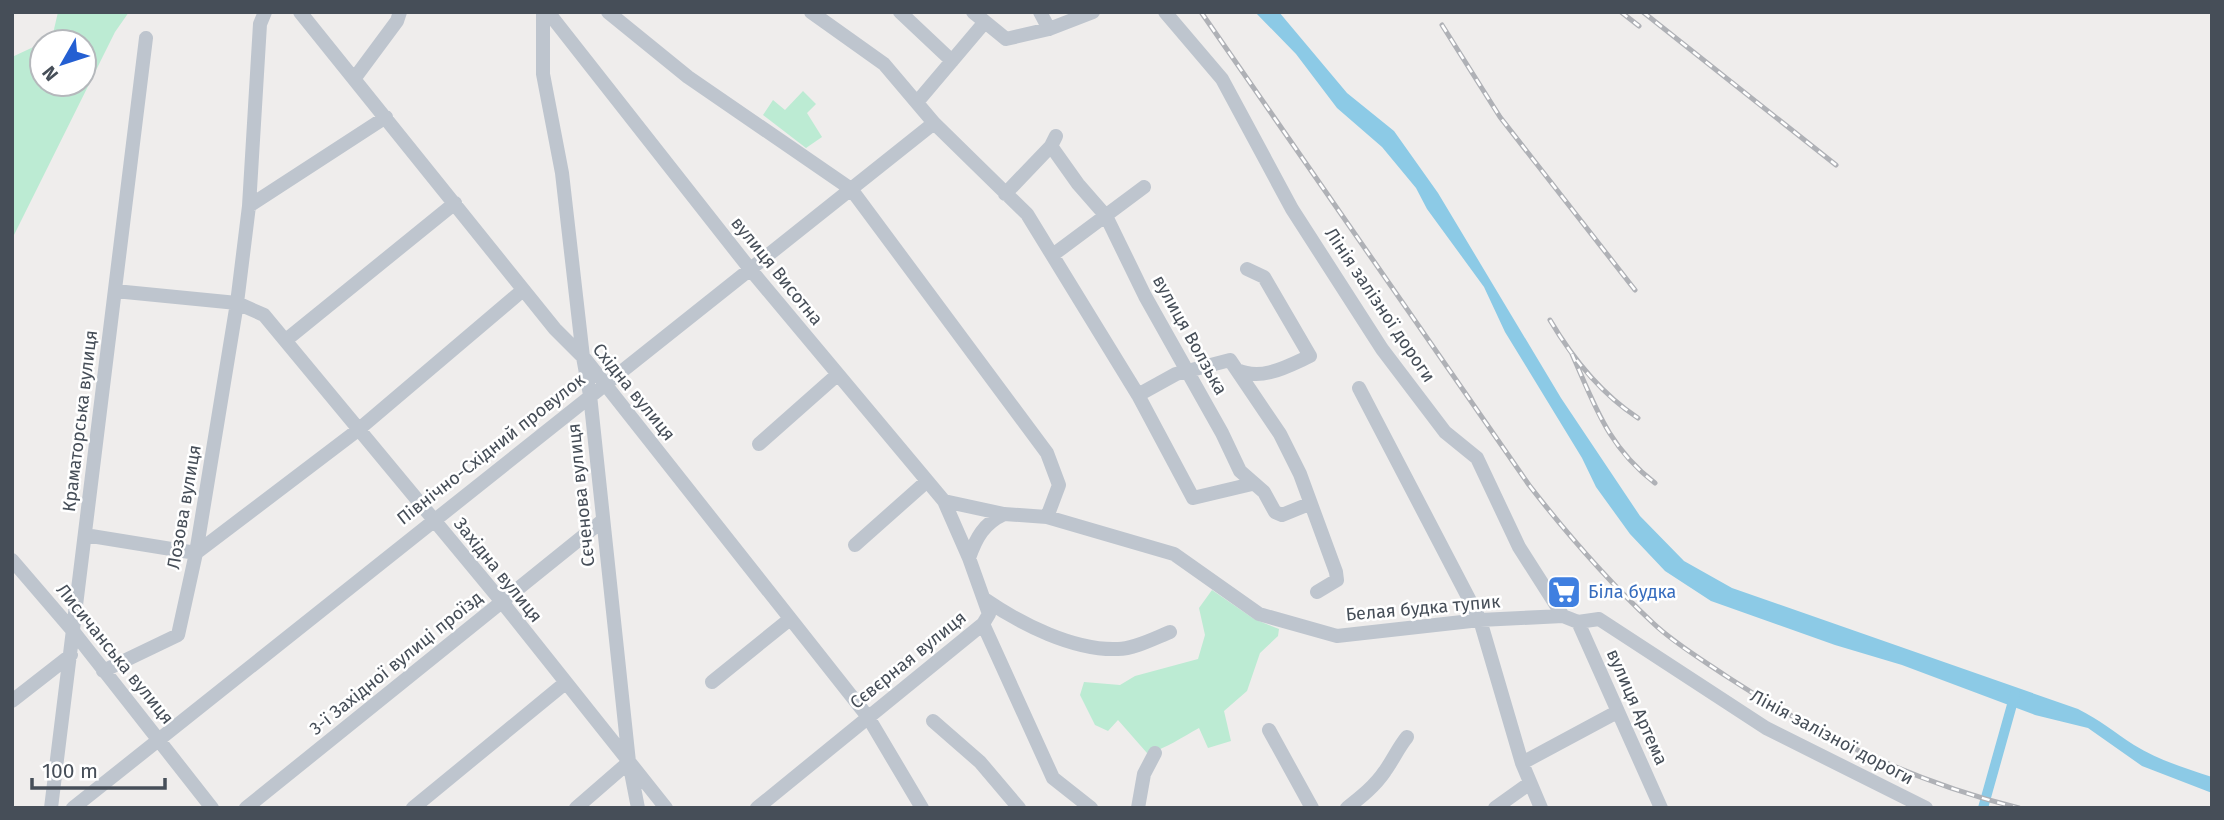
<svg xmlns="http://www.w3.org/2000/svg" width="2224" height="820" viewBox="0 0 2224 820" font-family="'Fira Sans',sans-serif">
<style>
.green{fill:#bcebd3}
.water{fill:#8ccae6}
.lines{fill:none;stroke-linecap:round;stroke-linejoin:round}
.canal{stroke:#8ccae6;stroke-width:10}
.minor{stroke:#bec5ce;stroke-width:14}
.rail-casing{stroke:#afb1b6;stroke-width:5}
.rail{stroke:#fff;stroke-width:2.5;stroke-dasharray:8;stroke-linecap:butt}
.labels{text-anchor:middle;stroke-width:5;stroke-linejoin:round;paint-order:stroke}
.street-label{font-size:18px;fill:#464e58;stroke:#fff}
.shop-label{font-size:18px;fill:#366cbe;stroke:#fff;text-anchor:start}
</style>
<rect width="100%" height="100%" fill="#efedec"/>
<path class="green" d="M 58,12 L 129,12 L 115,32 L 12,239 L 12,57 L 42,43 L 42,84 L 84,84 L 84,42 L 45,42 L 52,38 Z
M 803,91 L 816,104 L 807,113 L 822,137 L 806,148 L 763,115 L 773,100 L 785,110 Z
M 1212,590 L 1254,619 L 1279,629 L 1278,636 L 1260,653 L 1247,691 L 1224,711 L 1231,741 L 1208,748 L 1199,728 C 1182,737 1166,749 1147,753 L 1118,720 L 1108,731 L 1095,725 L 1080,695 L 1084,682 L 1120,685 L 1135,676 L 1198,659 L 1205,635 L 1199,608 Z"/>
<path class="water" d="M 1255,12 L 1279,12 L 1347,93 L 1394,131 L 1438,193 L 1561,398 L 1640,516 L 1684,561 L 1732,588 L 2078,709 C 2100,720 2114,732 2134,745 C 2158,760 2185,768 2212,777 L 2212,793 L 2142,766 L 2088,728 L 2035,715 L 1902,665 L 1835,645 L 1711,601 L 1665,571 L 1630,534 L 1596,487 L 1582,458 L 1505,332 L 1484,287 L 1427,209 L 1416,188 L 1382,147 L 1337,108 L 1296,54 Z"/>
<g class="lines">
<path class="canal" d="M 1983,808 L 2015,694"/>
<path class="minor" d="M 300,12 L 555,329 L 586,360 L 868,717 L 922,808
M 543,12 L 543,74 L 562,173 L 583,357 L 590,395 L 629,762 L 638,808
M 548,12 L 750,269 L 944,501 L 1004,514 L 1047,517 L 1174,554 L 1259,614 L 1337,636 L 1480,620 L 1563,616 L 1578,622 L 1599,619 L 1766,728 L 1926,808
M 608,12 L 688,77 L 851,189 L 1047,453 L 1059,485 L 1047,517
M 811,12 L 884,64 L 934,123 L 1027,214 L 1138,395 L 1193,498 L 1252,484
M 900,12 L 952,61
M 973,12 L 1006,39 L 1049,29 L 1093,12
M 1040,12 L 1049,29
M 1165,12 L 1222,79 L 1292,209 L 1382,349 L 1445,432 L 1477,458 L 1519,547 L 1563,616
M 354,79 L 397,21 L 400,12
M 918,101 L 984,23
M 1051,146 L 1078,184 L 1106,216 L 1145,296 L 1222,433 L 1240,471 L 1264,492 L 1275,512 L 1282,515 L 1309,504
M 1005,194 L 1051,146 L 1056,136
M 249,206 L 386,117
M 1054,254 L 1144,187
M 115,291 L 237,303 L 264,315 L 502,602 L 666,808
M 286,340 L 455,203
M 1237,370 C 1262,381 1286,367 1310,356 L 1264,277 L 1247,269
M 1359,388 L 1480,620 L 1522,763 L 1541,808
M 1138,395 L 1176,374 L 1230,360 L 1280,434 L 1300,474 L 1336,572 L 1337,580 L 1317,592
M 759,444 L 837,375
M 944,501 L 969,558
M 85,535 L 196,553 L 358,430 L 523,290
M 855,545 L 926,482
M 12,560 L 73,631 L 212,808
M 986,600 C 1021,624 1074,651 1118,649 C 1134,649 1155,638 1170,632
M 1578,622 L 1661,808
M 983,624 L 1053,778 L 1091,808
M 103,671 L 178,635 L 196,553 L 237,303 L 249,206 L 260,24 L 265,12
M 712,682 L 790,619
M 12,701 L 71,655
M 933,721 L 980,762 L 1019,808
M 1269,730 L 1312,808
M 1522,763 L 1617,712
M 51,808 L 146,38
M 73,808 L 934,123
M 246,808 L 602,521
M 413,808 L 564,684
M 576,808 L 629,762
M 757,808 L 983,624 L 989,614 L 969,558 C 976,538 984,523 1004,514
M 1138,808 L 1144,774 L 1155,753
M 1347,808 C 1361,797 1375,786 1385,771 C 1393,760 1398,748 1407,737
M 1495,808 L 1530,783"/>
<g class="rail-casing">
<path id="rail" d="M 1201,12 L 1529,485 C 1567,534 1608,581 1653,623 C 1674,643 1701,659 1726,676 C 1816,735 1914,782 2019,808
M 1621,12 L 1639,26
M 1643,12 L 1836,165
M 1442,25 L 1500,117 L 1635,290
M 1550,320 C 1573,359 1600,393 1638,418
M 1572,354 C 1595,406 1608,447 1655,483"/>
</g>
<use href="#rail" class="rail"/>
</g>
<defs>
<g id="supermarket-square" transform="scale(1.75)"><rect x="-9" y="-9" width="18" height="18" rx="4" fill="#3f7fe0" stroke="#fff"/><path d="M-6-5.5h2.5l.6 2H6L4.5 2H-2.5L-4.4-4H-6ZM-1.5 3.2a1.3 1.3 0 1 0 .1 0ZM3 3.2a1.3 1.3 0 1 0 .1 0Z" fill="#fff"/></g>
</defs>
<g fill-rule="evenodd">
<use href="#supermarket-square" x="1564" y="592"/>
</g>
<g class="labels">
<g class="street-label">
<text transform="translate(777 271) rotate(51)" y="6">вулиця Висотна</text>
<text transform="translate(1380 305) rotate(56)" y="6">Лінія залізної дороги</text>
<text transform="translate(1190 335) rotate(61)" y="6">вулиця Волзька</text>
<text transform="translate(634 392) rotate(51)" y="6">Східна вулиця</text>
<text transform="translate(80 421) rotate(-83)" y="6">Краматорська вулиця</text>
<text transform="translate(491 449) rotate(-38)" y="6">Північно-Східний провулок</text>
<text transform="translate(581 495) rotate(-96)" y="6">Сєченова вулиця</text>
<text transform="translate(184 507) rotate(-80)" y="6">Лозова вулиця</text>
<text transform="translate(498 570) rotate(51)" y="6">Західна вулиця</text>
<text transform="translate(1423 608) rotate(-5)" y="6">Белая будка тупик</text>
<text transform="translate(115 654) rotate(51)" y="6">Лисичанська вулиця</text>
<text transform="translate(908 660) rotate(-39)" y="6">Сєвєрная вулиця</text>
<text transform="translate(396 663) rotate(-39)" y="6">3-ї Західної вулиці проїзд</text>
<text transform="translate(1637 707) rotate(66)" y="6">вулиця Артема</text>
<text transform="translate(1832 737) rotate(28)" y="6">Лінія залізної дороги</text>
</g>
<g class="shop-label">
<text x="1588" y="598">Біла будка</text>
</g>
</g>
<rect width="2224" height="820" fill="none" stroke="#464e58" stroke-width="28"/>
<g transform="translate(63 63) rotate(231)"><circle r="33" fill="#ffffff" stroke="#b5b8bc" stroke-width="2"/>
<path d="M0-5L12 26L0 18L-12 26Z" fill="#245fd2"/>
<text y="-10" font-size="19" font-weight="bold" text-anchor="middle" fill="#464e58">N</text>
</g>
<path d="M32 778v10h133v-10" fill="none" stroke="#464e58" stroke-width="3.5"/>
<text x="42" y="778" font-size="21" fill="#464e58" stroke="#ffffff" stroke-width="5" paint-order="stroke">100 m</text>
</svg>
